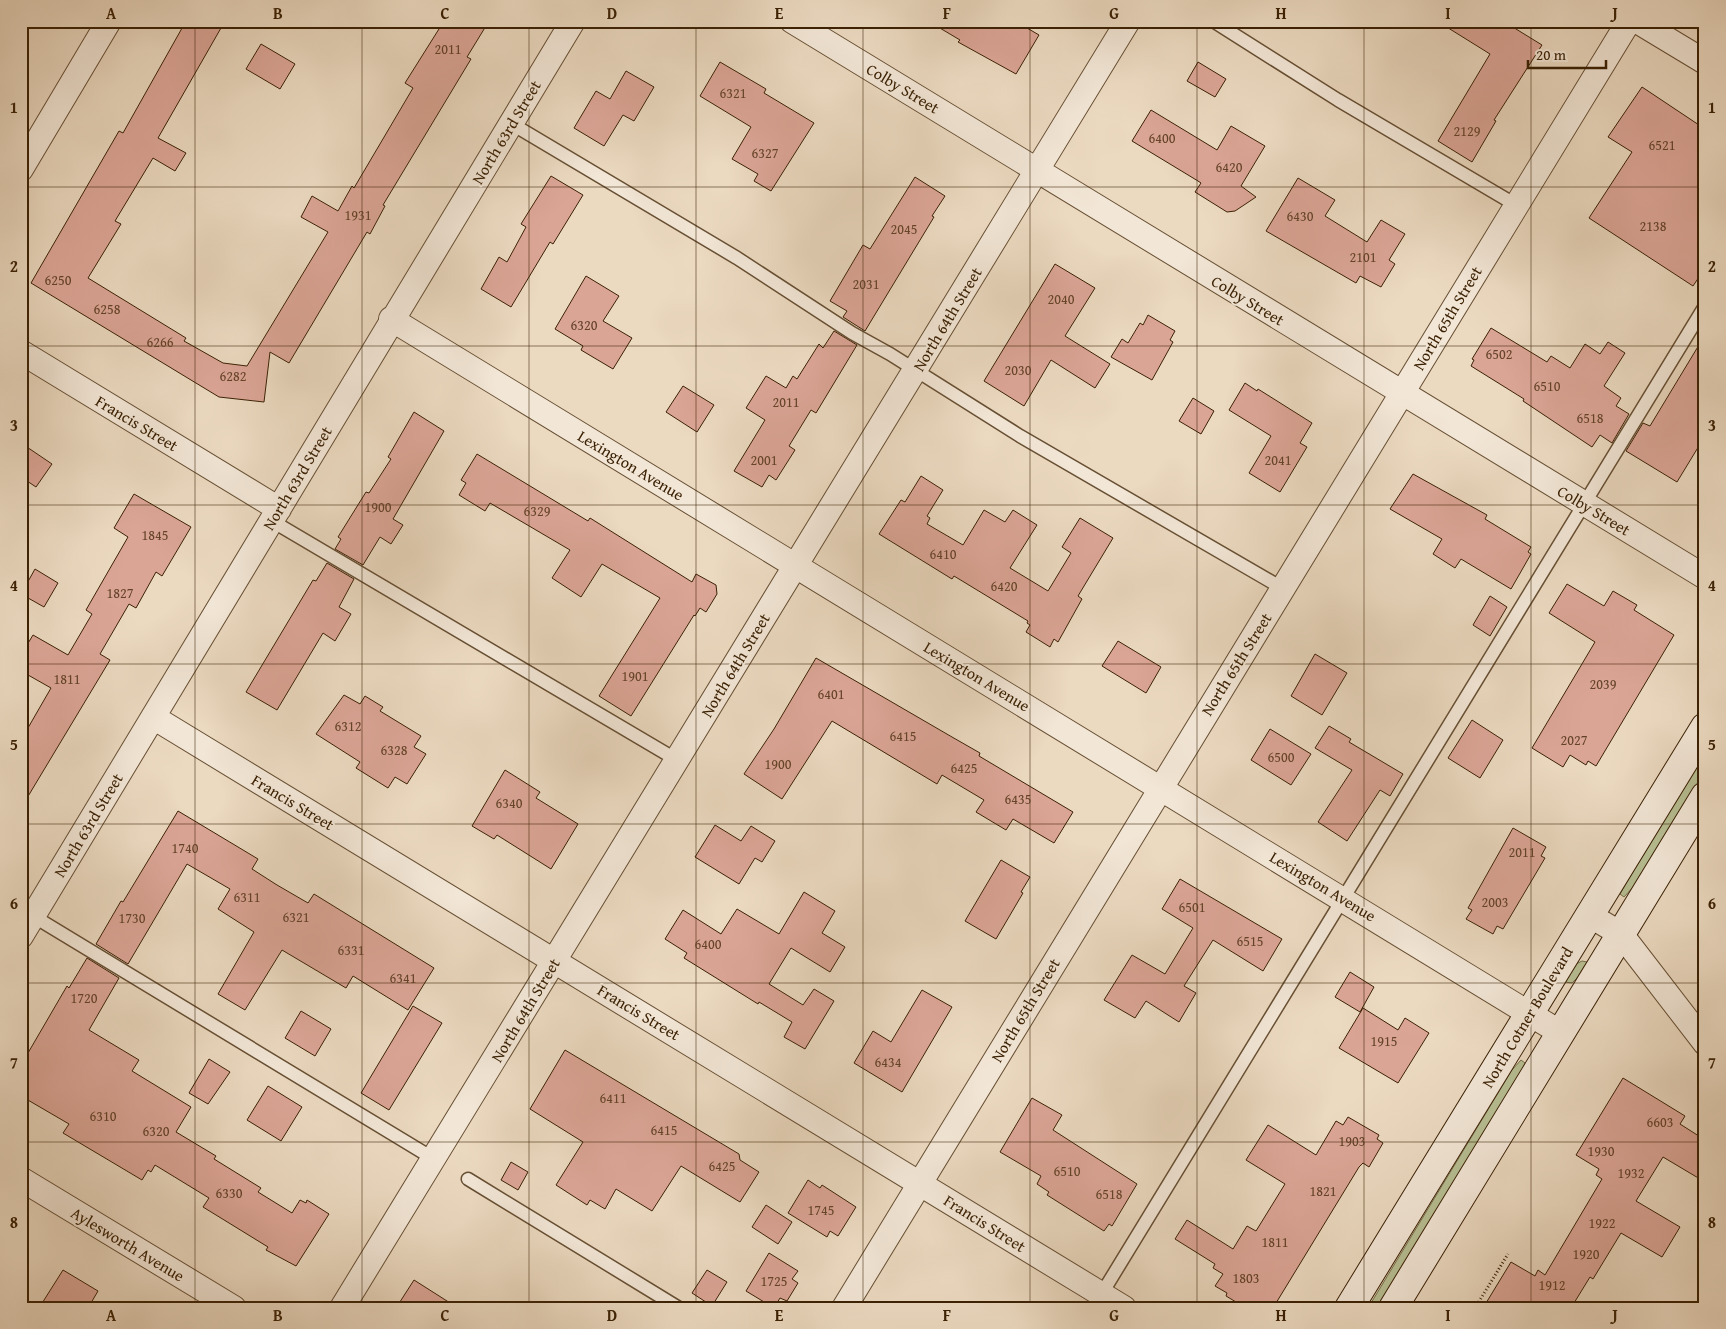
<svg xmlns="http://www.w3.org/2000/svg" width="1726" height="1329" viewBox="0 0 1726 1329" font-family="'Gentium Book Plus',serif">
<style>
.green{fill:#b7bf93;stroke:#79704c}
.building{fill:#dba596;stroke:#3b2104}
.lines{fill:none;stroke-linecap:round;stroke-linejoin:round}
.lane-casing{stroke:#674f33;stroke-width:15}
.street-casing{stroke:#674f33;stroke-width:26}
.secondary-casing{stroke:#3b2104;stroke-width:30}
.path{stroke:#3b2104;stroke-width:3;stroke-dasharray:1 2.5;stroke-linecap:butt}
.lane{stroke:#f2e6d6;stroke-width:12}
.street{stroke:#f2e6d6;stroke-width:24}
.secondary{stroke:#f2e6d6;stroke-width:28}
.grid{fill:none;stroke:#3b2104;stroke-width:1;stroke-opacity:0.55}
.labels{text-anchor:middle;stroke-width:4;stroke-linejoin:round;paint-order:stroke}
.number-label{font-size:14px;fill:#634228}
.street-label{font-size:16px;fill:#3b2104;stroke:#f2e6d6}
.neatline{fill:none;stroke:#3b2104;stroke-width:2}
.grid-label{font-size:16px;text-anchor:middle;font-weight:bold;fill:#3b2104}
</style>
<rect width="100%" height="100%" fill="#ebd9c0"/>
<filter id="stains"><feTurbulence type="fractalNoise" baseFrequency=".004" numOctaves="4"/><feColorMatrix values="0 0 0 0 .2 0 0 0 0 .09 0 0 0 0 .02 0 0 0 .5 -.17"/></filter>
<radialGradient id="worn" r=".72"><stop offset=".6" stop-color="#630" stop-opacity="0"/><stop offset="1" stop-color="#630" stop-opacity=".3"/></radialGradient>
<path class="green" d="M 1705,754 L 1705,771 L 1635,885 L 1624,897 L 1620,894 L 1628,880 Z
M 1582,961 L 1587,962 L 1577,978 L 1572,983 L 1565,982 L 1576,964 Z
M 1521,1060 L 1525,1063 L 1520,1074 L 1378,1308 L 1368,1308 L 1512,1070 Z"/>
<path class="building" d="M 186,21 L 225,21 L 158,138 L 186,153 L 175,171 L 153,158 L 115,221 L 121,224 L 88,278 L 186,338 L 184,341 L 223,363 L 247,366 L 328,232 L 301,217 L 312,196 L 338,211 L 352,186 L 354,188 L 413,88 L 405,83 L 444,21 L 489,21 L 467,57 L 471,59 L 383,205 L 385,206 L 370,234 L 367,232 L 289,363 L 270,352 L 264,402 L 219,397 L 31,283 L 119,131 L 123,133 Z
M 928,21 L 1015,21 L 1039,35 L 1016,74 L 958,42 L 960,40 Z
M 1437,21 L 1503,21 L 1542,45 L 1494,120 L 1496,121 L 1472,162 L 1438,141 L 1490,54 Z
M 261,44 L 295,64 L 280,89 L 246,69 Z
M 720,62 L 766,89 L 764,93 L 814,123 L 771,191 L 754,181 L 758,174 L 732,159 L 751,127 L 700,96 Z
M 1198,62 L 1226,79 L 1215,97 L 1187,81 Z
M 626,71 L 654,87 L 634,121 L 623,115 L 604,146 L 574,128 L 596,91 L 610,99 Z
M 1642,87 L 1705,129 L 1703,271 L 1693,286 L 1589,218 L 1632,152 L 1608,137 Z
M 1151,110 L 1217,150 L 1231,126 L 1265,146 L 1241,186 L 1256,197 L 1235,211 L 1227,212 L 1195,192 L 1201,183 L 1198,181 L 1132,141 Z
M 551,176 L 583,195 L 553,244 L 550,242 L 511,307 L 481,289 L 499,257 L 507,262 L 526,227 L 521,224 Z
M 915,177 L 945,196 L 932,216 L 934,217 L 865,331 L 843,317 L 847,311 L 830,301 L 863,245 L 870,249 Z
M 1298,178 L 1335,200 L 1325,216 L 1367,242 L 1381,220 L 1405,234 L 1389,260 L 1395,264 L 1381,287 L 1360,276 L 1356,283 L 1266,231 Z
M 1055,264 L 1095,288 L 1065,336 L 1110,364 L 1095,388 L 1051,360 L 1024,406 L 984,381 Z
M 586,276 L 619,296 L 603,321 L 632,338 L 613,369 L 581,350 L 583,346 L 555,329 Z
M 1148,315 L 1175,331 L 1170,340 L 1173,342 L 1152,380 L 1111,357 L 1122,339 L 1128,343 L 1140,323 L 1143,325 Z
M 1491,328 L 1547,362 L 1551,356 L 1570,368 L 1585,344 L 1600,354 L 1608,342 L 1625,353 L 1604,386 L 1621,398 L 1616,406 L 1629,414 L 1612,443 L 1600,435 L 1592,447 L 1523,401 L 1524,399 L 1471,366 L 1474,360 L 1472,359 Z
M 834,331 L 857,345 L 816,413 L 811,410 L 789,446 L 795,450 L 776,480 L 769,475 L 762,487 L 734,471 L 765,420 L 746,408 L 766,376 L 786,388 L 793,376 L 797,379 L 819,344 L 823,348 Z
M 1705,335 L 1705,436 L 1677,482 L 1626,451 L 1643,423 L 1650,426 Z
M 1245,383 L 1257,391 L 1258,389 L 1312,423 L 1300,443 L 1307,447 L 1280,492 L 1249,473 L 1271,436 L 1229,410 Z
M 683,386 L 714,405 L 697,432 L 666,412 Z
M 1193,398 L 1214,411 L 1201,434 L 1179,421 Z
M 414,412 L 444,431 L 393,519 L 403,525 L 391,544 L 380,537 L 363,565 L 335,549 L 341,539 L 338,537 L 366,492 L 369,493 L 391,459 L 388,457 Z
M 21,443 L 52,464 L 36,487 L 21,477 Z
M 477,454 L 588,521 L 590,518 L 692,582 L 696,574 L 716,585 L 717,594 L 706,612 L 700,608 L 695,616 L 694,615 L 631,716 L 599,696 L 660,598 L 602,564 L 581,597 L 552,578 L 570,550 L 490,503 L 485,511 L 459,495 L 466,483 L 461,480 Z
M 1413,474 L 1487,515 L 1485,519 L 1531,547 L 1528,552 L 1531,554 L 1511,589 L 1461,559 L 1455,568 L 1433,554 L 1442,539 L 1390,509 Z
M 921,476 L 943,490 L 927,516 L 930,518 L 927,524 L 963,545 L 984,510 L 1005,522 L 1013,510 L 1037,525 L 1010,568 L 1048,591 L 1071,553 L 1062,547 L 1080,518 L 1113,538 L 1078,596 L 1082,599 L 1058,642 L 1054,639 L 1050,647 L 1026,632 L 1030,625 L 1027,623 L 1028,621 L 954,576 L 952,579 L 879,534 L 901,500 L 905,502 Z
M 134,494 L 191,527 L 162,576 L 156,572 L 136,608 L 129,604 L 100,654 L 110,660 L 21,808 L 21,740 L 51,688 L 21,671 L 21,655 L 33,635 L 68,655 L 92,614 L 86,610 L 128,537 L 114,528 Z
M 327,563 L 354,579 L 339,607 L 351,614 L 335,641 L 323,633 L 277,710 L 246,692 L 313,580 L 316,581 Z
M 35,569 L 58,583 L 44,607 L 21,594 Z
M 1567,584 L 1604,606 L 1613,591 L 1637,605 L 1634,610 L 1674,635 L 1596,766 L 1588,761 L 1586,765 L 1570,755 L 1563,767 L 1532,748 L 1595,642 L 1549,613 Z
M 1490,596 L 1507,607 L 1490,636 L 1473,625 Z
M 1118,641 L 1161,667 L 1146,693 L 1102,666 Z
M 1315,654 L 1347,673 L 1322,715 L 1291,696 Z
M 816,658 L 952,737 L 980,753 L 979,756 L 1073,812 L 1054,843 L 1013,819 L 1006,830 L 976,812 L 984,800 L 942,775 L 937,784 L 832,721 L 782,799 L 744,774 L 774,729 Z
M 344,695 L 360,704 L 365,696 L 383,707 L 380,711 L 421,736 L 414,747 L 426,754 L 407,784 L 395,777 L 388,788 L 356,768 L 360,762 L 316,734 Z
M 1472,720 L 1503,740 L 1480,778 L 1448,758 Z
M 1329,726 L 1351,739 L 1349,742 L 1403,774 L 1390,796 L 1380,790 L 1347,841 L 1318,822 L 1352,770 L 1315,748 Z
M 1270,729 L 1311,754 L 1291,785 L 1251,760 Z
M 505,770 L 540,792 L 536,798 L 578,824 L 551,869 L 497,835 L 494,839 L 472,826 Z
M 178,811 L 258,859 L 252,869 L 277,885 L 308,903 L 314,894 L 434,968 L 408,1010 L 353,976 L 346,988 L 282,950 L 245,1010 L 218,994 L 254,932 L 218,909 L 230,889 L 187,864 L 128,964 L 96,944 L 121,901 L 123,902 Z
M 715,825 L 741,841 L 751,826 L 775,841 L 762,862 L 755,858 L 739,884 L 695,857 Z
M 1513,828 L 1546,847 L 1541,856 L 1545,858 L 1503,929 L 1497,926 L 1493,934 L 1466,919 L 1472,910 L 1468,908 Z
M 1001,860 L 1030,877 L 1021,892 L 1023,893 L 996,939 L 965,921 Z
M 1180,879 L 1282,939 L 1263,971 L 1213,940 L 1184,986 L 1196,993 L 1179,1022 L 1146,1001 L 1135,1018 L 1104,1000 L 1132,955 L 1165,974 L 1193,928 L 1162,909 Z
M 804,892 L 835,911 L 822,933 L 845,947 L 830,972 L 791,948 L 769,984 L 803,1005 L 814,989 L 834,1001 L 805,1049 L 784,1037 L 792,1022 L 759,1002 L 758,1004 L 684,958 L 687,953 L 665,939 L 683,910 L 721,934 L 737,909 L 779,934 Z
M 87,958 L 119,978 L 89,1030 L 139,1060 L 132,1071 L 191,1107 L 176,1132 L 216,1156 L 214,1159 L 261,1188 L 258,1192 L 292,1213 L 300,1200 L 306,1203 L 307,1200 L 329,1214 L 296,1266 L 266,1250 L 268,1247 L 203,1207 L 209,1198 L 155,1165 L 151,1172 L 148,1170 L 142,1180 L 63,1133 L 69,1124 L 21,1096 L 21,1065 L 67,986 L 69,988 Z
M 1350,972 L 1374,987 L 1360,1012 L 1335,997 Z
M 922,990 L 952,1007 L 902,1092 L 854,1063 L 873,1031 L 891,1042 Z
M 413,1006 L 442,1023 L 389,1110 L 361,1093 Z
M 1363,1008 L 1398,1030 L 1405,1018 L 1429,1033 L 1398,1083 L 1339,1048 Z
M 301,1011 L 331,1029 L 315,1056 L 285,1038 Z
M 565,1050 L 739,1154 L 740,1160 L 759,1172 L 740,1202 L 681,1166 L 652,1211 L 616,1189 L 605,1209 L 590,1200 L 587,1205 L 556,1185 L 583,1142 L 530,1109 Z
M 209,1059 L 230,1072 L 208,1104 L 189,1093 Z
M 1623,1078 L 1685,1116 L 1680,1124 L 1705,1140 L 1705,1182 L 1663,1157 L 1636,1201 L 1680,1227 L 1662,1257 L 1621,1233 L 1593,1279 L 1590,1277 L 1571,1308 L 1483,1308 L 1511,1262 L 1535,1276 L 1538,1270 L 1545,1275 L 1602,1179 L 1596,1175 L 1599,1169 L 1576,1155 Z
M 268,1086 L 302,1107 L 281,1141 L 247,1120 Z
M 1032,1098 L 1062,1115 L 1053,1130 L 1137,1184 L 1112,1226 L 1109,1224 L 1104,1231 L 1047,1195 L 1049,1192 L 1037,1184 L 1041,1176 L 1000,1152 Z
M 1348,1117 L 1379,1135 L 1377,1139 L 1383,1143 L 1369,1167 L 1363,1163 L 1359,1167 L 1273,1308 L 1246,1308 L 1226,1296 L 1227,1293 L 1215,1286 L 1223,1274 L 1213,1268 L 1215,1264 L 1175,1239 L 1187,1220 L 1233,1249 L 1247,1226 L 1256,1231 L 1285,1184 L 1246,1160 L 1268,1125 L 1316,1155 L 1336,1121 L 1343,1125 Z
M 511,1162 L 528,1172 L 518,1190 L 501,1180 Z
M 808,1180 L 820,1188 L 822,1185 L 856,1207 L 838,1236 L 830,1231 L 827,1237 L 788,1213 Z
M 766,1205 L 792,1222 L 778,1244 L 752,1227 Z
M 769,1253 L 798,1271 L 792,1279 L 798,1283 L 787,1301 L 780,1298 L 774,1308 L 746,1291 Z
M 63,1270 L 98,1291 L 88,1308 L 39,1308 Z
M 707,1270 L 727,1282 L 712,1306 L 692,1293 Z
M 414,1280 L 458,1308 L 396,1308 Z"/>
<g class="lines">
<g class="lane-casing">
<path id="lane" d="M 1213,21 L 1338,100 L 1516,205
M 512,124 L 737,258 L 852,333 L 890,354 L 1020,436 L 1282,588
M 272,521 L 677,760
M 33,916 L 434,1159
M 468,1179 L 679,1308
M 1093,1308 L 1705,306"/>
</g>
<g class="street-casing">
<path id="street" d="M 792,21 L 1705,577
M 1637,21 L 1705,62
M 21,169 L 109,21
M 391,319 L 1561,1033
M 21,352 L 279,509
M 153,717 L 1124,1308
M 1589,915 L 1621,934 L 1705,1043
M 21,936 L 573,21
M 21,1179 L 234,1308
M 342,1308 L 1128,21
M 844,1308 L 1629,21"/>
</g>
<g class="secondary-casing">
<path id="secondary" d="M 1349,1308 L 1705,727
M 1393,1308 L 1705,796"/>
</g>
<path class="path" d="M 1475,1308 L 1508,1254"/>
<use href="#lane" class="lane"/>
<use href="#street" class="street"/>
<use href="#secondary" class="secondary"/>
</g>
<path class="grid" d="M 195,21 L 195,1308M 362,21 L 362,1308M 529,21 L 529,1308M 696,21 L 696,1308M 863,21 L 863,1308M 1030,21 L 1030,1308M 1197,21 L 1197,1308M 1364,21 L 1364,1308M 1531,21 L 1531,1308M 21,187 L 1705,187M 21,346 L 1705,346M 21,505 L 1705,505M 21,664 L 1705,664M 21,824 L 1705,824M 21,983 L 1705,983M 21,1142 L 1705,1142"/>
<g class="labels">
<g class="number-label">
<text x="448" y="54">2011</text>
<text x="733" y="98">6321</text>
<text x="1467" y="136">2129</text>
<text x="1162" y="143">6400</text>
<text x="1662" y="150">6521</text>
<text x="765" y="158">6327</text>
<text x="1229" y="172">6420</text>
<text x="358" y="220">1931</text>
<text x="1300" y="221">6430</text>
<text x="1653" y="231">2138</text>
<text x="904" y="234">2045</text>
<text x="1363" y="262">2101</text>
<text x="58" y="285">6250</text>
<text x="866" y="289">2031</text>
<text x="1061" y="304">2040</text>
<text x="107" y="314">6258</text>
<text x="584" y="330">6320</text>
<text x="160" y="347">6266</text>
<text x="1499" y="359">6502</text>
<text x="1018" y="375">2030</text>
<text x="233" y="381">6282</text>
<text x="1547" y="391">6510</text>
<text x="786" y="407">2011</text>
<text x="1590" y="423">6518</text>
<text x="764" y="465">2001</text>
<text x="1278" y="465">2041</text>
<text x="378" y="512">1900</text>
<text x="537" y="516">6329</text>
<text x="155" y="540">1845</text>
<text x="943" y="559">6410</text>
<text x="1004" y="591">6420</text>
<text x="120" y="598">1827</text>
<text x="635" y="681">1901</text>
<text x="67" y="684">1811</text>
<text x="1603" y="689">2039</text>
<text x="831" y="699">6401</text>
<text x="348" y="731">6312</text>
<text x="903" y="741">6415</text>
<text x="1574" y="745">2027</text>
<text x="394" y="755">6328</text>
<text x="1281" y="762">6500</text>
<text x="778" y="769">1900</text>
<text x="964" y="773">6425</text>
<text x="1018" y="804">6435</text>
<text x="509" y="808">6340</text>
<text x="185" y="853">1740</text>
<text x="1522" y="857">2011</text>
<text x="247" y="902">6311</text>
<text x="1495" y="907">2003</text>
<text x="1192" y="912">6501</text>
<text x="296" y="922">6321</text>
<text x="132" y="923">1730</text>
<text x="1250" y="946">6515</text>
<text x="708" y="949">6400</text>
<text x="351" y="955">6331</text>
<text x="403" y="983">6341</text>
<text x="84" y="1003">1720</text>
<text x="1384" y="1046">1915</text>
<text x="888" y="1067">6434</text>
<text x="613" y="1103">6411</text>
<text x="103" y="1121">6310</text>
<text x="1660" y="1127">6603</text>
<text x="664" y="1135">6415</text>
<text x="156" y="1136">6320</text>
<text x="1352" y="1146">1903</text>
<text x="1601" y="1156">1930</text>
<text x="722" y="1171">6425</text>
<text x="1067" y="1176">6510</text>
<text x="1631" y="1178">1932</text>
<text x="1323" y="1196">1821</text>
<text x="229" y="1198">6330</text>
<text x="1109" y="1199">6518</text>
<text x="821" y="1215">1745</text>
<text x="1602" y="1228">1922</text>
<text x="1275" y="1247">1811</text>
<text x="1586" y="1259">1920</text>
<text x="1246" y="1283">1803</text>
<text x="774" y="1286">1725</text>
<text x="1552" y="1290">1912</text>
</g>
<g class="street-label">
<text transform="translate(903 88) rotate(31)" y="6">Colby Street</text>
<text transform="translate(506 132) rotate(-59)" y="6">North 63rd Street</text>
<text transform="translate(1248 300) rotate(31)" y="6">Colby Street</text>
<text transform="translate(1447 318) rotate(-59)" y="6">North 65th Street</text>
<text transform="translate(947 319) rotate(-59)" y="6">North 64th Street</text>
<text transform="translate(137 423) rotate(31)" y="6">Francis Street</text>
<text transform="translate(631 465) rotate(31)" y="6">Lexington Avenue</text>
<text transform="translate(297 478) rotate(-59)" y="6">North 63rd Street</text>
<text transform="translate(1594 510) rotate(31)" y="6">Colby Street</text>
<text transform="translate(1236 664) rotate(-58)" y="6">North 65th Street</text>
<text transform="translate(735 665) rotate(-59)" y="6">North 64th Street</text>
<text transform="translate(977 676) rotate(31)" y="6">Lexington Avenue</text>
<text transform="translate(293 802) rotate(31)" y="6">Francis Street</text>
<text transform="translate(88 825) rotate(-59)" y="6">North 63rd Street</text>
<text transform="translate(1323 886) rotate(31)" y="6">Lexington Avenue</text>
<text transform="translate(525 1010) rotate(-59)" y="6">North 64th Street</text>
<text transform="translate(1025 1010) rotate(-59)" y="6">North 65th Street</text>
<text transform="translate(639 1012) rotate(31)" y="6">Francis Street</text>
<text transform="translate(1527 1017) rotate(-59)" y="6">North Cotner Boulevard</text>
<text transform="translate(985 1223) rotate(32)" y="6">Francis Street</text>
<text transform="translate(128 1244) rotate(31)" y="6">Aylesworth Avenue</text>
</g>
</g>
<rect width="1726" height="1329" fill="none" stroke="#ebd9c0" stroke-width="55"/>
<path d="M1528 60v8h78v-8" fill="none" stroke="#3b2104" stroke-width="2.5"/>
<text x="1536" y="60" font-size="15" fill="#3b2104" stroke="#f2e6d6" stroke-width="4" paint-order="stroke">20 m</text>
<rect x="28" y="28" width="1670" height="1274" class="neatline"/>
<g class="grid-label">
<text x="111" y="19">A</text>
<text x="278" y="19">B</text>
<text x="445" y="19">C</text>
<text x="612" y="19">D</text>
<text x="779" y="19">E</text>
<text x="947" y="19">F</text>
<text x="1114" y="19">G</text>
<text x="1281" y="19">H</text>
<text x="1448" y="19">I</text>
<text x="1615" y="19">J</text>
<text x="14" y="113">1</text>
<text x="1712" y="113">1</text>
<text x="14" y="272">2</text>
<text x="1712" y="272">2</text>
<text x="14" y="431">3</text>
<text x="1712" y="431">3</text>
<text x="14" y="591">4</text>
<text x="1712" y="591">4</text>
<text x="14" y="750">5</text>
<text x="1712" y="750">5</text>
<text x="14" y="909">6</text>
<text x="1712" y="909">6</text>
<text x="14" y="1068">7</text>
<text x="1712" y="1068">7</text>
<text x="14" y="1228">8</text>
<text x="1712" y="1228">8</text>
<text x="111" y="1321">A</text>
<text x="278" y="1321">B</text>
<text x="445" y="1321">C</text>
<text x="612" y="1321">D</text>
<text x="779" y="1321">E</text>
<text x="947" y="1321">F</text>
<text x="1114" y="1321">G</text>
<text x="1281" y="1321">H</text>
<text x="1448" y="1321">I</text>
<text x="1615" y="1321">J</text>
</g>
<rect width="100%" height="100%" filter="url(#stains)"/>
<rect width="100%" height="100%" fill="url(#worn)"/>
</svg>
